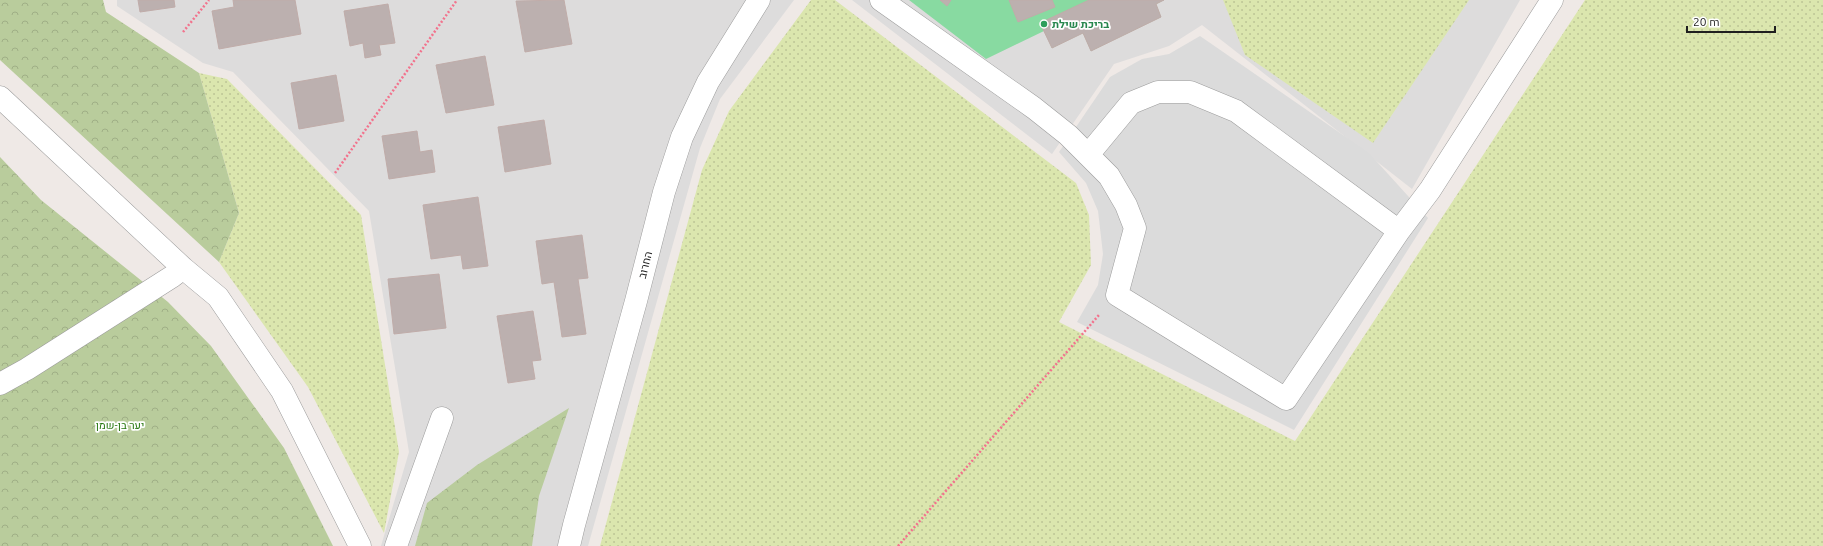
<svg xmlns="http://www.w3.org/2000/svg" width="1823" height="546" viewBox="0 0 1823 546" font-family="Ubuntu,Heebo,sans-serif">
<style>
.residential{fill:#dddcdc}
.grass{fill:url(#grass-dots)}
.forest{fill:url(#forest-crowns)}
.pitch{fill:#88daa1}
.parking{fill:#dbdbdb}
.building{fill:#bcb0af;stroke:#c0aca9}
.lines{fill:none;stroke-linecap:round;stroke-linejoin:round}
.minor-casing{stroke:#9c9c9c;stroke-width:23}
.path{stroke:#f2738d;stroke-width:2.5;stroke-dasharray:2 2;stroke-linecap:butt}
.minor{stroke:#fff;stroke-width:22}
.leisure-dot{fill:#2e9e5b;stroke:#fff;stroke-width:1.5}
.labels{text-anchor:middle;stroke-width:3.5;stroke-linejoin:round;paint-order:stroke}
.leisure-label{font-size:11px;font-weight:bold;fill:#27864d;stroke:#fff;text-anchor:start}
.street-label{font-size:11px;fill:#1f1f1f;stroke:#fff}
.park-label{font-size:11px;fill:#297812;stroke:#fff}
</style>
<defs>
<pattern id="grass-dots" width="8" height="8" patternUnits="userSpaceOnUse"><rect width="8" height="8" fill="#dbe6ae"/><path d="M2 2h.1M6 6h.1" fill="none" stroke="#bcc595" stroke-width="1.8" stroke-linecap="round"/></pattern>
<pattern id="forest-crowns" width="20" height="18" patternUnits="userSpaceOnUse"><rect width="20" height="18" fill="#b9cc9c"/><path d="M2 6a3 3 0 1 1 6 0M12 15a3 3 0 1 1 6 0" fill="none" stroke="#9faf86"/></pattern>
</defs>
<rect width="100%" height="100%" fill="#efe9e6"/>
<path class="residential" d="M 117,0 L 794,0 L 720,99 L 700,148 L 588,546 L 381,546 L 409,452 L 369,211 L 233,72 L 203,63 L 117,6 Z
M 852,0 L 1520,0 L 1412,189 L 1202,25 L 1169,46 L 1114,64 L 1052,154 Z"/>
<path class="grass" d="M 811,0 L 835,0 L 1076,183 L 1089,215 L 1091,265 L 1059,322 L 1295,441 L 1585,0 L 1823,0 L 1823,546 L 600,546 L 702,170 L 729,111 Z
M 1223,0 L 1469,0 L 1373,143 L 1245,55 Z
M 199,73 L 227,79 L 361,215 L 399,452 L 384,533 L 308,387 L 219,262 L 239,213 Z"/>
<path class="forest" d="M 0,0 L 103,0 L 106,12 L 199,73 L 239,213 L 219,262 L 0,60 Z
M 0,157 L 41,200 L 168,302 L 211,346 L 284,448 L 333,546 L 0,546 Z
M 569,408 L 539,496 L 532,546 L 415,546 L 427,503 L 477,465 Z"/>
<path class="pitch" d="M 909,0 L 1164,0 L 1156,4 L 1161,17 L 1091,51 L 1083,33 L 1052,48 L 1044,31 L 986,59 Z"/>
<path class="parking" d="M 1200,36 L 1369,153 L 1428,218 L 1294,430 L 1077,322 L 1098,285 L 1103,254 L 1098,211 L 1086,183 L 1059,152 L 1110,77 L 1142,59 L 1169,54 Z"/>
<path class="building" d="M 138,0 L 174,0 L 175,7 L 140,12 Z
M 233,0 L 295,0 L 301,34 L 219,49 L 212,11 L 234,7 Z
M 564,0 L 572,44 L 525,52 L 516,1 Z
M 940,0 L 951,0 L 947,6 Z
M 1009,0 L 1052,0 L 1055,7 L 1018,22 Z
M 1089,0 L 1164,0 L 1156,4 L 1161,17 L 1091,51 L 1083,33 L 1052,48 L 1040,23 Z
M 388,4 L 395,43 L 379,45 L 381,55 L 365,58 L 363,43 L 350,46 L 344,11 Z
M 485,56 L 494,105 L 446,113 L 436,65 Z
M 336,75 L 344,121 L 299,129 L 291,83 Z
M 544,120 L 551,164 L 505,172 L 498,127 Z
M 417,131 L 420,152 L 432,150 L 435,172 L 389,179 L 382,136 Z
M 478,197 L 488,266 L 463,269 L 461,255 L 431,259 L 423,205 Z
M 582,235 L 588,278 L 578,279 L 586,334 L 562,337 L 554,282 L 542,284 L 536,241 Z
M 439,274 L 446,328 L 394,334 L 388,279 Z
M 533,311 L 541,360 L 532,361 L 535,379 L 508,383 L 497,316 Z"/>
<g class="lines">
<g class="minor-casing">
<path id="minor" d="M 881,0 L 1034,108 L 1068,135 L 1109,176 L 1126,205 L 1135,228 L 1117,295 L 1286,399 L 1399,231 L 1430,190 L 1552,0
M 0,97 L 183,268 L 218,297 L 282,391 L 360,546
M 1088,155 L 1131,103 L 1158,92 L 1190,92 L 1236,111 L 1399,231
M 0,384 L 27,369 L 173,276 L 183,268
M 396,546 L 442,418
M 569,546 L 574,525 L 636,301 L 664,192 L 682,137 L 708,82 L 759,0"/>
</g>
<path class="path" d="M 183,32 L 209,0
M 335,173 L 457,0
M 898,546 L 1099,315"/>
<use href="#minor" class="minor"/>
</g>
<circle class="leisure-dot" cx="1044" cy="24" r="4"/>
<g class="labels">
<g class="leisure-label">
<text x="1052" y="28">בריכת שילת</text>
</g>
<g class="street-label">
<text transform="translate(645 265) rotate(-76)" y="4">החרוב</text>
</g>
<g class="park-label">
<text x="120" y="429">יער בן-שמן</text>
</g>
</g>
<path d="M1687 26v6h88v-6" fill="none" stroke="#1f1f1f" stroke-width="2"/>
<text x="1693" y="26" font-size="12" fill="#1f1f1f" stroke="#ffffff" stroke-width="3" paint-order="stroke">20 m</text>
</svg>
